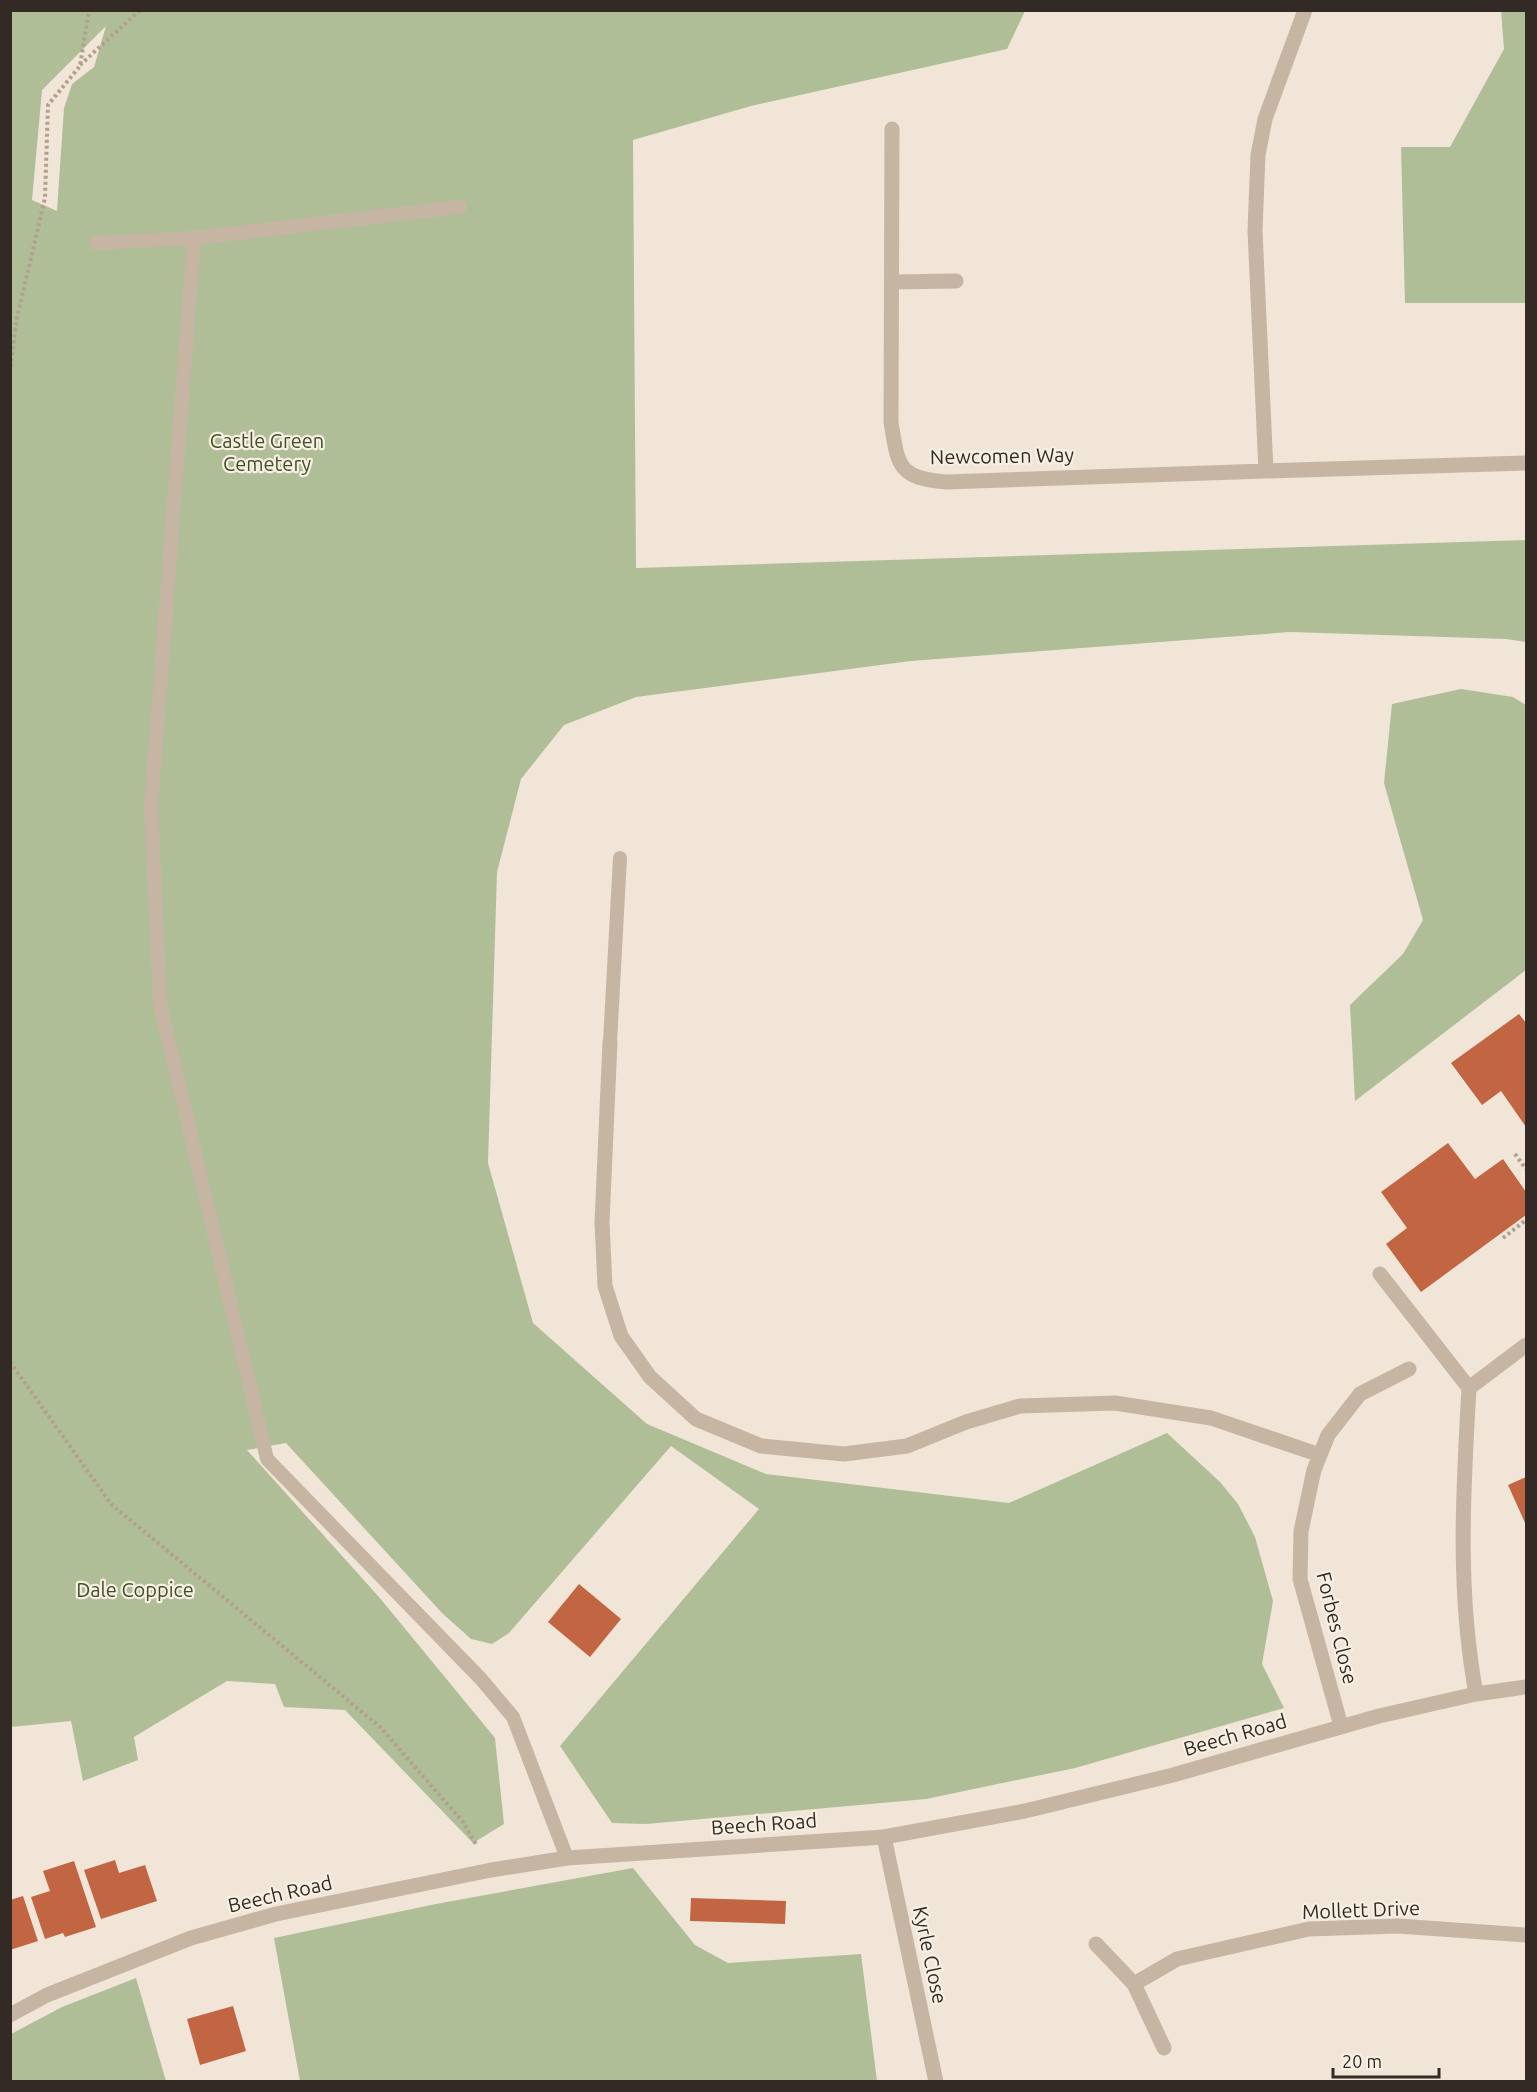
<svg xmlns="http://www.w3.org/2000/svg" width="1537" height="2092" viewBox="0 0 1537 2092" font-family="Ubuntu,sans-serif">
<style>
.green{fill:#b0be98;fill-rule:evenodd}
.building{fill:#c26543}
.lines{fill:none;stroke-linecap:round;stroke-linejoin:round}
.path{stroke:#b39f8e;stroke-width:4;stroke-dasharray:3 3;stroke-linecap:butt}
.service{stroke:#c7b5a4;stroke-width:14}
.minor{stroke:#c7b5a4;stroke-width:15}
.labels{text-anchor:middle;stroke-width:4.5;stroke-linejoin:round;paint-order:stroke}
.park-label{font-size:20px;fill:#41502a;stroke:#f8efe3}
.street-label{font-size:20px;fill:#332a25;stroke:#f8efe3}
</style>
<rect width="100%" height="100%" fill="#f0e5d7"/>
<path class="green" d="M 11,11 L 1025,11 L 1007,49 L 751,106 L 633,140 L 636,568 L 1526,540 L 1526,642 L 1506,639 L 1290,632 L 911,661 L 636,697 L 564,725 L 521,779 L 497,872 L 488,1163 L 533,1323 L 647,1424 L 766,1474 L 1009,1503 L 1167,1433 L 1220,1482 L 1238,1504 L 1255,1537 L 1273,1601 L 1262,1664 L 1284,1708 L 1075,1768 L 926,1799 L 646,1824 L 612,1823 L 560,1746 L 759,1509 L 671,1446 L 509,1633 L 492,1644 L 471,1639 L 442,1613 L 286,1443 L 247,1450 L 379,1597 L 495,1738 L 504,1824 L 473,1843 L 345,1710 L 284,1707 L 275,1684 L 227,1681 L 134,1737 L 138,1760 L 83,1781 L 71,1721 L 11,1727 ZM 106,26 L 94,67 L 72,84 L 64,108 L 57,211 L 32,200 L 42,90 Z
M 1501,11 L 1526,11 L 1526,303 L 1405,303 L 1401,147 L 1450,147 L 1504,49 Z
M 1461,689 L 1513,697 L 1526,705 L 1526,970 L 1355,1101 L 1350,1005 L 1403,954 L 1423,920 L 1384,783 L 1392,704 Z
M 633,1868 L 695,1945 L 728,1963 L 861,1954 L 877,2081 L 300,2081 L 274,1938 L 436,1904 Z
M 136,1978 L 166,2081 L 11,2081 L 11,2034 L 62,2007 Z"/>
<path class="building" d="M 1519,1014 L 1526,1023 L 1526,1127 L 1501,1091 L 1482,1105 L 1451,1063 Z
M 1448,1143 L 1475,1179 L 1503,1159 L 1526,1192 L 1526,1215 L 1421,1292 L 1386,1244 L 1407,1228 L 1381,1192 Z
M 1526,1477 L 1526,1525 L 1508,1485 Z
M 579,1584 L 621,1619 L 590,1657 L 548,1622 Z
M 115,1860 L 119,1873 L 145,1865 L 157,1901 L 101,1919 L 84,1870 Z
M 74,1861 L 96,1927 L 65,1937 L 63,1933 L 45,1939 L 31,1897 L 50,1891 L 43,1871 Z
M 23,1896 L 38,1941 L 10,1950 L 10,1900 Z
M 691,1898 L 786,1901 L 785,1924 L 690,1921 Z
M 233,2006 L 246,2051 L 200,2065 L 187,2019 Z"/>
<g class="lines">
<path class="path" d="M 80,65 L 140,10
M 10,373 L 16,322 L 45,198 L 48,105 L 80,66 L 89,10
M 1515,1154 L 1526,1169
M 1503,1238 L 1526,1220
M 10,1362 L 111,1504 L 380,1727 L 463,1822 L 477,1846"/>
<path class="service" d="M 460,207 L 194,238 L 151,807 L 160,1004 L 267,1459 L 481,1679 L 513,1717 L 567,1858
M 96,243 L 194,238
M 610,1042 L 620,858"/>
<path class="minor" d="M 1305,10 L 1265,119 L 1258,155 L 1255,231 L 1266,471 L 1526,463
M 892,129 L 891,422 C 898,466 898,478 946,482 L 1266,471
M 892,282 L 956,281
M 610,1042 L 602,1223 L 605,1286 L 621,1336 L 650,1377 L 696,1419 L 761,1446 L 844,1454 L 907,1446 L 966,1422 L 1020,1406 L 1115,1403 L 1211,1418 L 1320,1455
M 1380,1274 L 1469,1388
M 1476,1694 C 1457,1590 1463,1493 1469,1388 L 1526,1345
M 1341,1726 L 1300,1579 L 1301,1531 L 1314,1470 L 1328,1435 L 1360,1394 L 1409,1369
M 884,1837 L 936,2082
M 1096,1944 L 1134,1984
M 10,2015 L 47,1995 L 191,1938 L 276,1914 L 491,1870 L 567,1858 L 884,1837 L 1025,1811 L 1173,1775 L 1379,1716 L 1476,1694 L 1526,1687
M 1164,2048 L 1134,1984 L 1177,1959 L 1309,1929 L 1398,1926 L 1526,1935"/>
</g>
<g class="labels">
<g class="park-label">
<text x="267" y="448">Castle Green<tspan x="267" dy="23">Cemetery</tspan></text>
<text x="135" y="1597">Dale Coppice</text>
</g>
<g class="street-label">
<text transform="translate(1002 456) rotate(-1)" y="7">Newcomen Way</text>
<text transform="translate(1337 1628) rotate(76)" y="7">Forbes Close</text>
<text transform="translate(1235 1735) rotate(-16)" y="7">Beech Road</text>
<text transform="translate(764 1824) rotate(-4)" y="7">Beech Road</text>
<text transform="translate(280 1894) rotate(-13)" y="7">Beech Road</text>
<text transform="translate(1361 1910) rotate(-2)" y="7">Mollett Drive</text>
<text transform="translate(930 1955) rotate(78)" y="7">Kyrle Close</text>
</g>
</g>
<rect width="1537" height="2092" fill="none" stroke="#332a25" stroke-width="24"/>
<path d="M1333 2068v9h106v-9" fill="none" stroke="#332a25" stroke-width="3"/>
<text x="1342" y="2068" font-size="18" fill="#332a25" stroke="#f8efe3" stroke-width="4.5" paint-order="stroke">20 m</text>
</svg>
